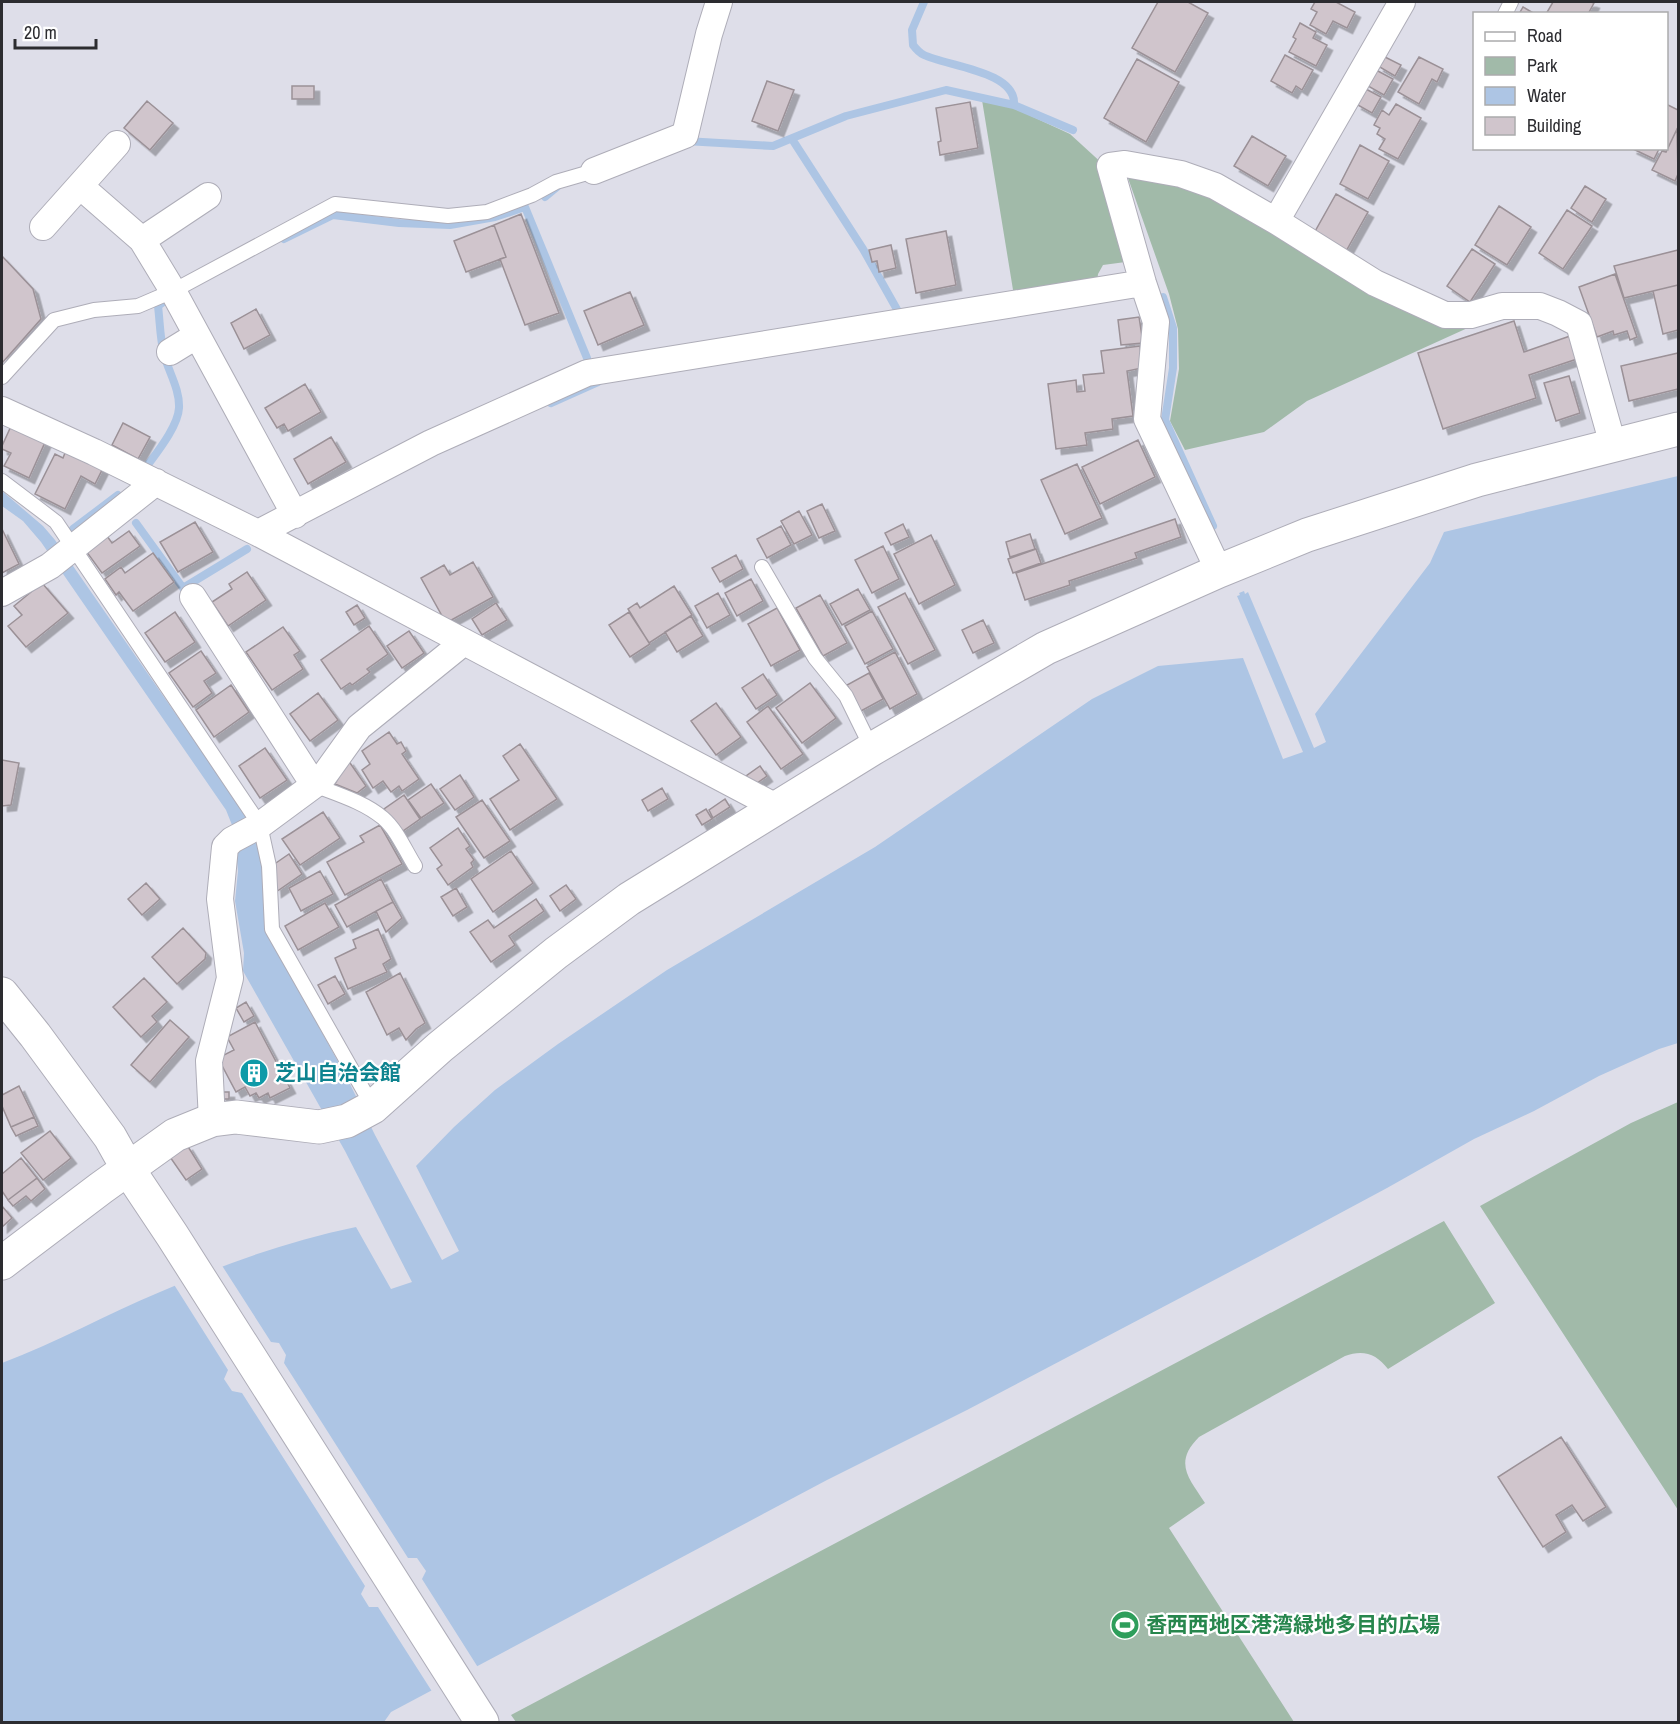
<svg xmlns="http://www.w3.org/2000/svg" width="1680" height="1724" viewBox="0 0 1680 1724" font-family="'Archivo Narrow','Noto Sans JP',sans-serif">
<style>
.green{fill:#a1baa9}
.water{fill:#adc5e4}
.pier{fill:#dedee9}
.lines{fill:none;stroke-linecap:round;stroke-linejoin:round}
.stream{stroke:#adc5e4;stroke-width:8}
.building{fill:#d0c5cc;stroke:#9b9197;stroke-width:1.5;filter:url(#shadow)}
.lane-casing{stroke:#aeadb8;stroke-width:16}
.street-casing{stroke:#aeadb8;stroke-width:28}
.secondary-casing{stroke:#aeadb8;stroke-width:35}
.lane{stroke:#fff;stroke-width:14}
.street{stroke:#fff;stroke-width:26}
.secondary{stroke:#fff;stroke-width:33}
.labels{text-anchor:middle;stroke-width:4.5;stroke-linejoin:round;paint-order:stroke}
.culture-label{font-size:21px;font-weight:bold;fill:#0d838f;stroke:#fff;text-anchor:start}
.leisure-label{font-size:21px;font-weight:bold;fill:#27864d;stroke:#fff;text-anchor:start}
</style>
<defs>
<filter id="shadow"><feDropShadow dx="5.5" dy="5.5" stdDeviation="0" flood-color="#0004"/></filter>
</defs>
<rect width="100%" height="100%" fill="#dedee9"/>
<path class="green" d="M 982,100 L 1005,104 L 1070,134 L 1105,166 L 1133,261 L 1103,265 L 1098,274 L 1097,283 L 1014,296 Z
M 1140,176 L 1212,193 L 1472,326 L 1307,401 L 1264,432 L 1185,450 L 1170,421 L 1179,369 L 1178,329 L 1169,294 L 1128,178 Z
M 1678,1102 L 1678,1510 L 1480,1206 L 1631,1123 Z
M 1444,1221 L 1495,1303 L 1388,1369 C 1377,1354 1363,1349 1345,1356 L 1199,1437 C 1173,1463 1189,1478 1205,1503 L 1169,1528 L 1294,1722 L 516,1722 L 511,1715 Z"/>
<path class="water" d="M 1678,476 L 1678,1043 L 1659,1049 L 1599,1076 L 1534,1111 L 1474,1139 L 1387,1188 L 1260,1256 L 967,1410 L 827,1480 L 391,1712 L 384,1722 L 2,1722 L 2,1363 C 56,1343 107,1314 160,1292 C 224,1264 288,1241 356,1227 L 391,1289 L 412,1282 L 345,1151 L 243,971 L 244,953 L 235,901 L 238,871 L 234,830 L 226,810 L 41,542 L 23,521 L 2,506 L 2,491 L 43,526 L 55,540 L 248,818 L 257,839 L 263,865 L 270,937 L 348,1080 L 375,1135 L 442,1260 L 459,1251 L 416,1166 L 454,1127 L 495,1090 L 558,1044 L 667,970 L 875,847 L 1092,699 L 1158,666 L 1243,658 L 1283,759 L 1303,752 L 1237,596 L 1240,595 L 1239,593 L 1244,591 L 1245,594 L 1248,592 L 1314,748 L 1326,742 L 1315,714 L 1430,563 L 1444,532 Z"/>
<path class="pier" d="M 221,1264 L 271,1342 L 279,1343 L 286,1355 L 284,1363 L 408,1558 L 417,1558 L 426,1571 L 422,1579 L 479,1669 L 433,1693 L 378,1607 L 369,1607 L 361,1594 L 365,1586 L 242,1393 L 232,1391 L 224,1379 L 228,1370 L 173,1283 Z"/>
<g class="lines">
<path class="stream" d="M 924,2 L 912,30 L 913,45 C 916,49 920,53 924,55 C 946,66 1017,71 1014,105
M 792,139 L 863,249 L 899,313
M 685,141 L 773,146 L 846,116 L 946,90 L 1014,105 L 1073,130
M 545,197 L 557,187
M 284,239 L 333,215 L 399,223 L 450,225 L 495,217 L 525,207 L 587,358
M 1163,297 L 1173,328 L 1173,368 L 1165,420 L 1213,526
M 551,403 L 598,382
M 147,466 C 158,451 178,426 179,408 C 180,389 168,371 164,354 C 160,339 160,322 158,306 L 167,299
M 136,523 L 183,588 L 247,549
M 73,529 L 118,495"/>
</g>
<path class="building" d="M 1158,2 L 1188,2 L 1208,13 L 1175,72 L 1132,48 Z
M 1315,2 L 1336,2 L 1355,12 L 1347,28 L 1333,21 L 1326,34 L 1310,25 L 1317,12 L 1311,9 Z
M 1553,2 L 1591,2 L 1594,3 L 1588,14 L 1546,14 Z
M 1523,7 L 1535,14 L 1519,14 Z
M 1300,23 L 1316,32 L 1313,38 L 1327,45 L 1316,66 L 1289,52 L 1296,39 L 1293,37 Z
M 1285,55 L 1313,70 L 1302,90 L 1296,86 L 1292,93 L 1271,81 Z
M 1383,56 L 1401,65 L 1395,76 L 1378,66 Z
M 1419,57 L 1443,69 L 1437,82 L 1432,79 L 1419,104 L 1398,92 Z
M 1137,59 L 1179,82 L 1146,142 L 1104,118 Z
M 1376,70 L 1393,79 L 1384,95 L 1368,86 Z
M 767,81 L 794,90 L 778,131 L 752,121 Z
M 292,86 L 314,86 L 314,99 L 292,99 Z
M 1364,88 L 1381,97 L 1372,113 L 1356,104 Z
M 147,101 L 173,123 L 150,150 L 124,128 Z
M 970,102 L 978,148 L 940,155 L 938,142 L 941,141 L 936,108 Z
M 1396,104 L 1421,118 L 1398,159 L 1379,149 L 1385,139 L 1377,134 L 1380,128 L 1374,125 L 1382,110 L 1389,115 Z
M 1666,104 L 1678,110 L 1678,127 L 1666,152 L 1658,148 L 1666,148 Z
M 1677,129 L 1678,174 L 1675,181 L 1652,170 L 1662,151 L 1666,152 Z
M 1252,136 L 1286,156 L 1268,186 L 1234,166 Z
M 1360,145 L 1389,161 L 1368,199 L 1340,184 Z
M 1631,148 L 1658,148 L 1659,149 L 1654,159 Z
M 1585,186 L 1606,199 L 1592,222 L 1571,208 Z
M 1336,194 L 1368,212 L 1345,253 L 1313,235 Z
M 1499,206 L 1531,227 L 1507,265 L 1475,245 Z
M 1567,210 L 1592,226 L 1563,269 L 1539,253 Z
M 521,214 L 559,313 L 525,325 L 500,259 L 506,257 L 494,225 Z
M 494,225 L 506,257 L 466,272 L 454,241 Z
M 946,231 L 956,285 L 916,293 L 906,239 Z
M 891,245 L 896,268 L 879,272 L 877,261 L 872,262 L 869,250 Z
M 1472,249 L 1495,264 L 1470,302 L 1447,286 Z
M 1678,250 L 1678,285 L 1624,298 L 1614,266 Z
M 2,256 L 33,289 L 41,319 L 2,363 Z
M 1615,274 L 1637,337 L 1630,340 L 1627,331 L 1614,335 L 1613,331 L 1597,337 L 1579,287 Z
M 1678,285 L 1678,330 L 1663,334 L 1653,291 Z
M 630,292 L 644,325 L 598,345 L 584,311 Z
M 256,309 L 270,335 L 244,349 L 231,323 Z
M 1139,317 L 1143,343 L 1121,345 L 1118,320 Z
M 1514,321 L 1524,352 L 1570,336 L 1577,359 L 1529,375 L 1536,398 L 1443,429 L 1418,353 Z
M 1140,346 L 1142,368 L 1127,371 L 1133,416 L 1112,419 L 1113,429 L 1085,433 L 1087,445 L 1056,449 L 1048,384 L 1076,380 L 1077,392 L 1085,391 L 1083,375 L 1104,373 L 1101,351 Z
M 1678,353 L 1678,389 L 1629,401 L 1621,366 Z
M 1569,376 L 1580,413 L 1556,421 L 1544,383 Z
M 305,384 L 321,412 L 288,431 L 284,424 L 277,428 L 265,408 Z
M 123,423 L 150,437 L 138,459 L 112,445 Z
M 12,424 L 46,440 L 29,478 L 4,466 L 11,453 L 2,449 L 2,446 Z
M 331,437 L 346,462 L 308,484 L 294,459 Z
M 1138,440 L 1155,477 L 1100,504 L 1082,467 Z
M 67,448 L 104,466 L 95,484 L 81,476 L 65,509 L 35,494 L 55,454 L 63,458 Z
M 1077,464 L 1102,518 L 1065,534 L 1041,480 Z
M 822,504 L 835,531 L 819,538 L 807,511 Z
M 799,511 L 812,535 L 794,544 L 781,521 Z
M 1175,519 L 1181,537 L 1135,553 L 1137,558 L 1069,581 L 1070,585 L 1025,600 L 1016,573 Z
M 195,522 L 213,552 L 178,572 L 160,542 Z
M 903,524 L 909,537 L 891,545 L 885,533 Z
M 781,526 L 791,545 L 767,558 L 757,539 Z
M 2,529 L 19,564 L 2,573 Z
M 129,531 L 140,546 L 102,573 L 86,551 L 107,536 L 112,543 Z
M 1030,534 L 1035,549 L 1010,557 L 1006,542 Z
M 931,535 L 955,585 L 919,604 L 894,554 Z
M 883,546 L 899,579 L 872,593 L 855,560 Z
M 1036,549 L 1041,563 L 1013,573 L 1008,559 Z
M 153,553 L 174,582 L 133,611 L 119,592 L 116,595 L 105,579 L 121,567 L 125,573 Z
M 736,555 L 743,569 L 720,582 L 712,568 Z
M 473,562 L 493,597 L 446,623 L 421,578 L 444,565 L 450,575 Z
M 247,572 L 266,600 L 228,626 L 212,602 L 232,589 L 229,584 Z
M 751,579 L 763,601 L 737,616 L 725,593 Z
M 42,583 L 68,613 L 26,647 L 8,626 L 22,615 L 14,606 Z
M 674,586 L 692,615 L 649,643 L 628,609 L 637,603 L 640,608 Z
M 858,589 L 870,610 L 842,625 L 830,604 Z
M 718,593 L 730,615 L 707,628 L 695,606 Z
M 905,593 L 935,650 L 908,664 L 878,607 Z
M 820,595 L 847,643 L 823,656 L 796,608 Z
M 496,603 L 507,620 L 482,635 L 472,619 Z
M 357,605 L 365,618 L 354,625 L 346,612 Z
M 777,608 L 800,650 L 771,666 L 748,624 Z
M 872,611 L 893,649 L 865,664 L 845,626 Z
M 175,612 L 195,642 L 165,662 L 145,633 Z
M 629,612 L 650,644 L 630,657 L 609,625 Z
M 691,616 L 703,636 L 677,652 L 665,632 Z
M 983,620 L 994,643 L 973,653 L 962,630 Z
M 369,626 L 388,654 L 367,669 L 370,672 L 352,685 L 350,683 L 341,689 L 321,660 Z
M 283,627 L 300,651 L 294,655 L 303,669 L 272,690 L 246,652 Z
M 409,631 L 424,653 L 402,668 L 387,646 Z
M 201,651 L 216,673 L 204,681 L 212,693 L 193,707 L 169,673 Z
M 895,652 L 917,694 L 890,709 L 867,667 Z
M 869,673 L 883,699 L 861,711 L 847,685 Z
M 763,674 L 777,695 L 756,709 L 742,688 Z
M 810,683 L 836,718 L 802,743 L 776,708 Z
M 231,685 L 249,712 L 214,737 L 196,710 Z
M 318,693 L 338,720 L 310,741 L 290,714 Z
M 716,703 L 741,737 L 716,755 L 691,721 Z
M 768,706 L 803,754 L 781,769 L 747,722 Z
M 389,732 L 397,744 L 401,742 L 406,751 L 402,754 L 419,779 L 402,791 L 399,786 L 391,792 L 383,781 L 373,788 L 362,770 L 370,764 L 362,751 Z
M 520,744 L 557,799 L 510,830 L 490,799 L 519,780 L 503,756 Z
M 265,748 L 287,780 L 260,798 L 239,766 Z
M 2,760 L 19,763 L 11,805 L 2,806 Z
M 348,760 L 366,786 L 357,793 L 335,784 Z
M 760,766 L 767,776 L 753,786 L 746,776 Z
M 460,775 L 474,797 L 455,810 L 440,789 Z
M 431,784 L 444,803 L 421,818 L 408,800 Z
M 662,788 L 668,799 L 648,811 L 642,800 Z
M 404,795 L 420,819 L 400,833 L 384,809 Z
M 725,799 L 730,807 L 713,818 L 709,810 Z
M 482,800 L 510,841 L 484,858 L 456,817 Z
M 706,809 L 712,819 L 702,825 L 696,815 Z
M 323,812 L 340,838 L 300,865 L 282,839 Z
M 380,825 L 402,864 L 345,895 L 327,862 L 364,842 L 360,836 Z
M 458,828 L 470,846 L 466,849 L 474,860 L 471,863 L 473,867 L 448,885 L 437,869 L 442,865 L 430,848 Z
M 511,851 L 533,883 L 493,912 L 471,879 Z
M 289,854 L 302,874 L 276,892 L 273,865 Z
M 320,871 L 333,894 L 301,911 L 289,888 Z
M 381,879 L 393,902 L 347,927 L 335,905 Z
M 146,883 L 160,899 L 142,915 L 128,899 Z
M 566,885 L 576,899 L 560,911 L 550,896 Z
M 456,888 L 467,907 L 453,916 L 441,897 Z
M 536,899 L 544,911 L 509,936 L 515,945 L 491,962 L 470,932 L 488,920 L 494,928 Z
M 393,902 L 402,918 L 386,932 L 376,911 Z
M 325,903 L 339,927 L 298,950 L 285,926 Z
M 183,928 L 206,953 L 205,959 L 177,984 L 152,957 Z
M 378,929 L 391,959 L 383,964 L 387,972 L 348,989 L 335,958 L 356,948 L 353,940 Z
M 400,973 L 425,1023 L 416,1029 L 406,1040 L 399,1028 L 387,1035 L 366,992 Z
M 335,976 L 345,994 L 328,1004 L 318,985 Z
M 144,978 L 167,1002 L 152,1016 L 157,1022 L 141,1037 L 113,1007 Z
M 246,1002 L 254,1016 L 244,1022 L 236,1008 Z
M 170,1020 L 189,1037 L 150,1082 L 131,1065 Z
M 255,1022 L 290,1088 L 270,1098 L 268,1093 L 259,1098 L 256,1093 L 250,1096 L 245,1087 L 236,1092 L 218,1058 L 234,1050 L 227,1037 Z
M 19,1086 L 34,1117 L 11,1127 L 2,1106 L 2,1095 Z
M 221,1092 L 229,1092 L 229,1099 L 221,1099 Z
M 34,1117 L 38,1126 L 16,1136 L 11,1127 Z
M 50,1131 L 71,1158 L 43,1180 L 21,1153 Z
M 187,1145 L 202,1169 L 186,1180 L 170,1157 Z
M 21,1158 L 37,1178 L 8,1200 L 2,1191 L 2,1174 Z
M 37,1178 L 45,1189 L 31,1201 L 26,1196 L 13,1206 L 8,1200 Z
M 2,1206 L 12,1218 L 2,1227 Z
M 1561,1437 L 1606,1507 L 1583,1521 L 1572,1505 L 1556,1515 L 1566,1532 L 1543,1547 L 1498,1477 Z"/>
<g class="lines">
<g class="lane-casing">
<path id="lane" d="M 1505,14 L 1511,2
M 2,377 L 54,320 L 94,310 L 138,306 L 173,291 L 335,204 L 448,216 L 487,212 L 532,195 L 556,182 L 594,171
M 2,481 L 56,522 L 260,825 L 269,866 L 272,929 L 373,1107
M 762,567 L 815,658 L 846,696 L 872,749
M 314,785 C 337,794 364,802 383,818 C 397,830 405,850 415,866"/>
</g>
<g class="street-casing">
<path id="street" d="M 594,171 L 685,135 L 709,34 L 719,2
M 80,186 L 142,240 L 173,291 L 295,515
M 1276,221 L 1375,283 L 1445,315 L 1471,315 L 1502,306 L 1540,306 L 1558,313 L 1579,324 L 1613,445
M 43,227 L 117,144
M 142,240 L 208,196
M 170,352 L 196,336
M 2,410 L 94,452 L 258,533 L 778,808
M 258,533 L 431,443 L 587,373 L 1143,283
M 1219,571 L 1147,419 L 1156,322 L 1143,283 L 1110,166 L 1125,164 L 1181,174 L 1215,186 L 1276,221 L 1402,2
M 2,593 L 50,566 L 156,482
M 193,597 L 314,785
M 212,1120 L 209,1061 L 230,978 L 220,899 L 225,847 L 232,840 L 260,825 L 321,780 L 359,727 L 464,642"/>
</g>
<g class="secondary-casing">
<path id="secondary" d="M 2,994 L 35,1035 L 110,1137 L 128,1169 L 172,1235 L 482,1722
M 2,1263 L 101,1188 L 175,1135 L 212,1120 L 236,1117 L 319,1127 L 347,1121 L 373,1107 L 440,1047 L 556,953 L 629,899 L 872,749 L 1046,648 L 1219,571 L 1307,535 L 1477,480 L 1678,429"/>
</g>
<use href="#lane" class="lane"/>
<use href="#street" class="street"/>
<use href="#secondary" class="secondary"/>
</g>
<defs>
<g id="building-disc" transform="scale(1.5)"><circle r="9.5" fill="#0f9aa8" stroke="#fff"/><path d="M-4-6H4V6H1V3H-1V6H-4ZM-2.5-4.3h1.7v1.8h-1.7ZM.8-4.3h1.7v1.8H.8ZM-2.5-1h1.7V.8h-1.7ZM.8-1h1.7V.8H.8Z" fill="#fff"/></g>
<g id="stadium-disc" transform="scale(1.5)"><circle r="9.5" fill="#2e9e5b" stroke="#fff"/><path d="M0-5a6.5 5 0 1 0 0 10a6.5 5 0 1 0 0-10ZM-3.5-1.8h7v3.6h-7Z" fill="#fff"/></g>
</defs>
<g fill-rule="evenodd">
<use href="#building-disc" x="254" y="1073"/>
<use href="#stadium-disc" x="1125" y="1625"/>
</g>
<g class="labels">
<g class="culture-label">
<text x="275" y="1080">芝山自治会館</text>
</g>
<g class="leisure-label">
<text x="1146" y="1632">香西西地区港湾緑地多目的広場</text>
</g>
</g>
<rect width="1680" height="1724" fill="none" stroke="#2c2c30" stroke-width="6"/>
<rect x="1473" y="12" width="195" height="138" fill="#ffffff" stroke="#ababac" stroke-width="1.5"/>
<rect x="1485" y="32" width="30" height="9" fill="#ffffff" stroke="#ababac" stroke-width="1.5"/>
<text x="1527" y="42" font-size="18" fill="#2c2c30">Road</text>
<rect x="1485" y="57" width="30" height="18" fill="#a1baa9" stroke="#ababac" stroke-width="1.5"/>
<text x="1527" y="72" font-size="18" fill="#2c2c30">Park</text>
<rect x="1485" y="87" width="30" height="18" fill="#adc5e4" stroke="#ababac" stroke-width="1.5"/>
<text x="1527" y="102" font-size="18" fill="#2c2c30">Water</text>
<rect x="1485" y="117" width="30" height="18" fill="#d0c5cc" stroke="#ababac" stroke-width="1.5"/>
<text x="1527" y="132" font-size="18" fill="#2c2c30">Building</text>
<path d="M15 39v9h81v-9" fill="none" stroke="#2c2c30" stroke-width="3"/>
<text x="24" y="39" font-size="18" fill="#2c2c30" stroke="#ffffff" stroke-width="4.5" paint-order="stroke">20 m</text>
</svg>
